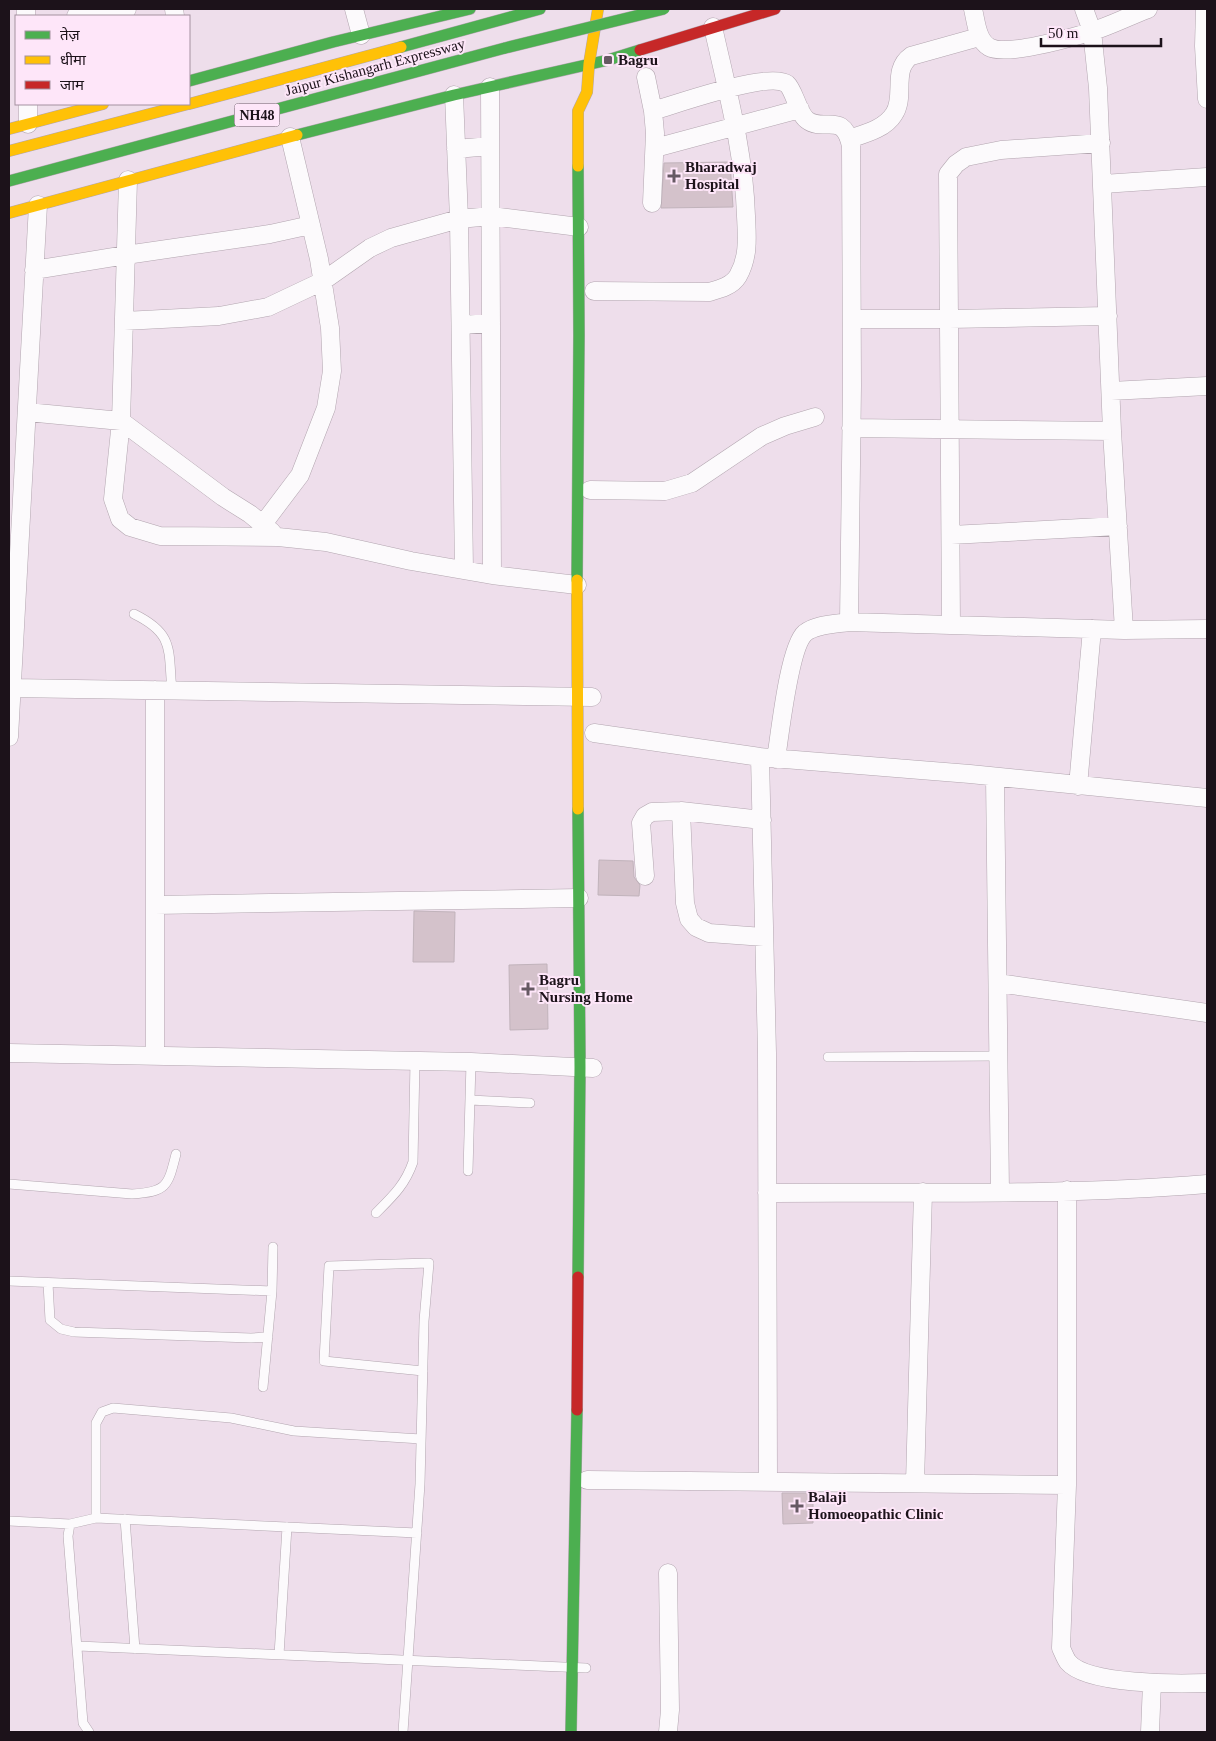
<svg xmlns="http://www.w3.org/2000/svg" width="1216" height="1741" viewBox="0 0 1216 1741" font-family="'Times New Roman','Noto Sans Devanagari',serif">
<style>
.building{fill:#d4c2cb;stroke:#c1b3bb}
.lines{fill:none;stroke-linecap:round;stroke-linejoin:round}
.lane-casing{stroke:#b2a5af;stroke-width:10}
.street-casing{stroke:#b2a5af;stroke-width:19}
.fast-casing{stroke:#b2a5af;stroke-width:12}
.slow-casing{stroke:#b2a5af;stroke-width:12}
.jam-casing{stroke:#b2a5af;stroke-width:12}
.lane{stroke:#fcfafc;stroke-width:9}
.street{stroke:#fcfafc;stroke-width:18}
.fast{stroke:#4caf50;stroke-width:11}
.slow{stroke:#ffc107;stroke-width:11}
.jam{stroke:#c62828;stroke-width:11}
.fast-bridge-casing{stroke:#b2a5af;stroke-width:12;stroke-linecap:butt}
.fast-bridge{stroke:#4caf50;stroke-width:11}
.poi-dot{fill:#665963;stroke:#fee6f9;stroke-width:2}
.labels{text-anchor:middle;stroke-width:4;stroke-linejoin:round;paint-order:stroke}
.shield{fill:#fee6f9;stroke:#60525d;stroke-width:1}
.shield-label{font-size:14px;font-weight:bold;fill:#1c121a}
.poi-label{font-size:15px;font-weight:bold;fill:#1c121a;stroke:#fee6f9;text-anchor:start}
.street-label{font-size:15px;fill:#1c121a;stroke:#fee6f9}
</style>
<rect width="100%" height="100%" fill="#eedeeb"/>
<path class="building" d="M 730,162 L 733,207 L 661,208 L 664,163 Z
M 599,860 L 633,861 L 634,877 L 640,885 L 639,896 L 598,895 Z
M 414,911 L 455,912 L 454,962 L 413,962 Z
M 547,964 L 548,1029 L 510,1030 L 509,965 Z
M 782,1493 L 813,1493 L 813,1523 L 783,1524 Z"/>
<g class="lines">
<g class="lane-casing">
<path id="lane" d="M 134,614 C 175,634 168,650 172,691
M 828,1057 L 998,1056
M 470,1100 L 530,1103
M 468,1171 L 471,1062
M 9,1184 L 132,1194 C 167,1192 168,1186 176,1154
M 376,1213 C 393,1196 405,1185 413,1162 L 415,1061
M 9,1281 L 272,1291
M 48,1283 L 50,1320 L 61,1329 L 74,1332 L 251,1338 L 268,1337
M 263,1387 L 272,1291 L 273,1247
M 96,1518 L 417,1533
M 125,1519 L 135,1649
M 9,1521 L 70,1524
M 78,1646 L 586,1668
M 279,1655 L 287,1527
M 89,1732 L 83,1723 L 68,1536 L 70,1524 L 96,1518 L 96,1423 L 102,1412 L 113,1408 L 231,1418 L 294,1431 L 421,1439
M 403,1732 L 420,1484 L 424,1321 L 429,1263 L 329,1266 L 324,1361 L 423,1371"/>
</g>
<g class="street-casing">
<path id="street" d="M 26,9 L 26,16
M 174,9 L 175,16
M 354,9 L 361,35
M 973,9 C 976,21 977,40 989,47 C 1006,57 1070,38 1090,32 C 1110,26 1129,16 1148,9
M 1084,9 L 1092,31 L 1098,88 L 1112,431 L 1124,630
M 1205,9 L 1204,46 L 1207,99
M 76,16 L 127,9
M 646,77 L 653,111 L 655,133 L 652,203
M 490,87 L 492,575
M 454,95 L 459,219 L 464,570
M 28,104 L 28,124
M 653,111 C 676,104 770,71 787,84 C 794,90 798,113 807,120 C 824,133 843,110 851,146 L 852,386 L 849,622 L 1124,630 L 1207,629
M 849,139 C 864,134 885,129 894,114 C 906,96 891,70 911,56 L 979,37
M 655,148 L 800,109
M 456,149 L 490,146
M 128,180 L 121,421 L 113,499 L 120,519 L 130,527 L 160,536 L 278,537 L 326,542 L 411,561 L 492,575 L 577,585
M 1103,184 L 1207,177
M 34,270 L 126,255 L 270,234 L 311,225
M 594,291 L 709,292 C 720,289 732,286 738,276 C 749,257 747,237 746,216 C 744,151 727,90 713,27
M 852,319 L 949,319 L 1108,316
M 124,321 L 219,316 L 268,307 L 323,281 L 370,248 L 391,238 L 459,219 L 491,216 L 579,227
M 461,325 L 491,323
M 1111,391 L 1207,386
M 27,412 L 121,421 L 223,497 L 250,514 L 272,532
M 851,428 L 1112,431
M 590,490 L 665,491 L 692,483 L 762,436 L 785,426 L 815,417
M 263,524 L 300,475 L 326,408 L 332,371 L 330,328 L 319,259 L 290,137
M 951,535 L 1118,526
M 951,625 L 948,174 L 956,164 L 966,157 L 1001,150 L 1101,143
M 11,688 L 592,697
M 155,690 L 155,1056
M 594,733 L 760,757 L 970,774 L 1207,798
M 9,737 L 38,205
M 760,757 L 767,1053 L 768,1482
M 776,759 C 780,734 789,647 805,633 C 816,624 836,624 849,622
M 995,777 L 1000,1192
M 1078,786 L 1092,629
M 681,811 L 685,903 L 689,919 L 696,927 L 709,933 L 764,937
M 645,876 L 641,823 L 645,816 L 652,812 L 681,811 L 762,820
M 155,905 L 579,898
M 998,983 L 1207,1013
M 9,1053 L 471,1062 L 593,1068
M 767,1193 C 914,1192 1061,1196 1207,1184
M 587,1480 L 1067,1485 L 1067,1190
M 915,1483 L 923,1192
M 1067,1485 L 1061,1648 C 1063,1652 1065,1658 1068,1662 C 1087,1685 1178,1684 1207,1683
M 668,1732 L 670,1710 L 668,1573
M 1150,1732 L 1152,1683"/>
</g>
<g class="fast-casing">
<path id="fast" d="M 401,47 L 540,9
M 189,81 L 333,42 L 470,9
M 297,135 L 454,95 L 608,60 L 640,50
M 9,181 L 505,48
M 577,580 L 579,335 L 578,166
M 578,1277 L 580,1067 L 578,809
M 571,1732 L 577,1410"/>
</g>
<g class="slow-casing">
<path id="slow" d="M 189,104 L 401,47
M 9,129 L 103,104
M 9,151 L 188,104
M 578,166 L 578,111 L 587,92 L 589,64 L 598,9
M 9,213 L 297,135
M 577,580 L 578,809"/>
</g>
<g class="jam-casing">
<path id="jam" d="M 640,50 L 775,9
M 577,1410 L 578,1277"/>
</g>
<use href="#lane" class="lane"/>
<use href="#street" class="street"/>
<use href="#fast" class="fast"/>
<use href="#slow" class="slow"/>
<use href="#jam" class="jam"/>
<g class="fast-bridge-casing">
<path id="fast-bridge" d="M 505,48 L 664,9"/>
</g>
<use href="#fast-bridge" class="fast-bridge"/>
</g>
<g class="poi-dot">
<rect x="603" y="55" width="10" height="10" rx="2.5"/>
<path d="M671.5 168.5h5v5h5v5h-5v5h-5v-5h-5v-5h5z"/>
<path d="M525.5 981.5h5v5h5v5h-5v5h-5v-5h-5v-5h5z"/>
<path d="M794.5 1498.5h5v5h5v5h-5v5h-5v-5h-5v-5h5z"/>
</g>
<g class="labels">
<rect class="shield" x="234.5" y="103.5" width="45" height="23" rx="4"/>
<g class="shield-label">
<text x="257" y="120">NH48</text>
</g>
<g class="poi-label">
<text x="618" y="65">Bagru</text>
<text x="685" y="172">Bharadwaj<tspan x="685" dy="17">Hospital</tspan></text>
<text x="539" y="985">Bagru<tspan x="539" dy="17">Nursing Home</tspan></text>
<text x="808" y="1502">Balaji<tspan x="808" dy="17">Homoeopathic Clinic</tspan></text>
</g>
<g class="street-label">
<text transform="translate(375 67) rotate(-15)" y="5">Jaipur Kishangarh Expressway</text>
</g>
</g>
<rect width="1216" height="1741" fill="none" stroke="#1c121a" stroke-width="20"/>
<rect x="15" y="15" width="175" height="90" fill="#fee6f9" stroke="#a491a0"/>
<rect x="25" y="31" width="25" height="8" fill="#4caf50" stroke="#a491a0"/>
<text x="60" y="40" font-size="15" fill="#1c121a">तेज़</text>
<rect x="25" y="56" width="25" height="8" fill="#ffc107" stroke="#a491a0"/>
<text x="60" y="65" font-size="15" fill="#1c121a">धीमा</text>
<rect x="25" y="81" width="25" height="8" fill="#c62828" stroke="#a491a0"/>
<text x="60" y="90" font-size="15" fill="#1c121a">जाम</text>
<path d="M1041 38v8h120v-8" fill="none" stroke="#1c121a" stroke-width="2.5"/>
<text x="1048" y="38" font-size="15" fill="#1c121a" stroke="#fee6f9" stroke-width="4" paint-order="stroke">50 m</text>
</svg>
